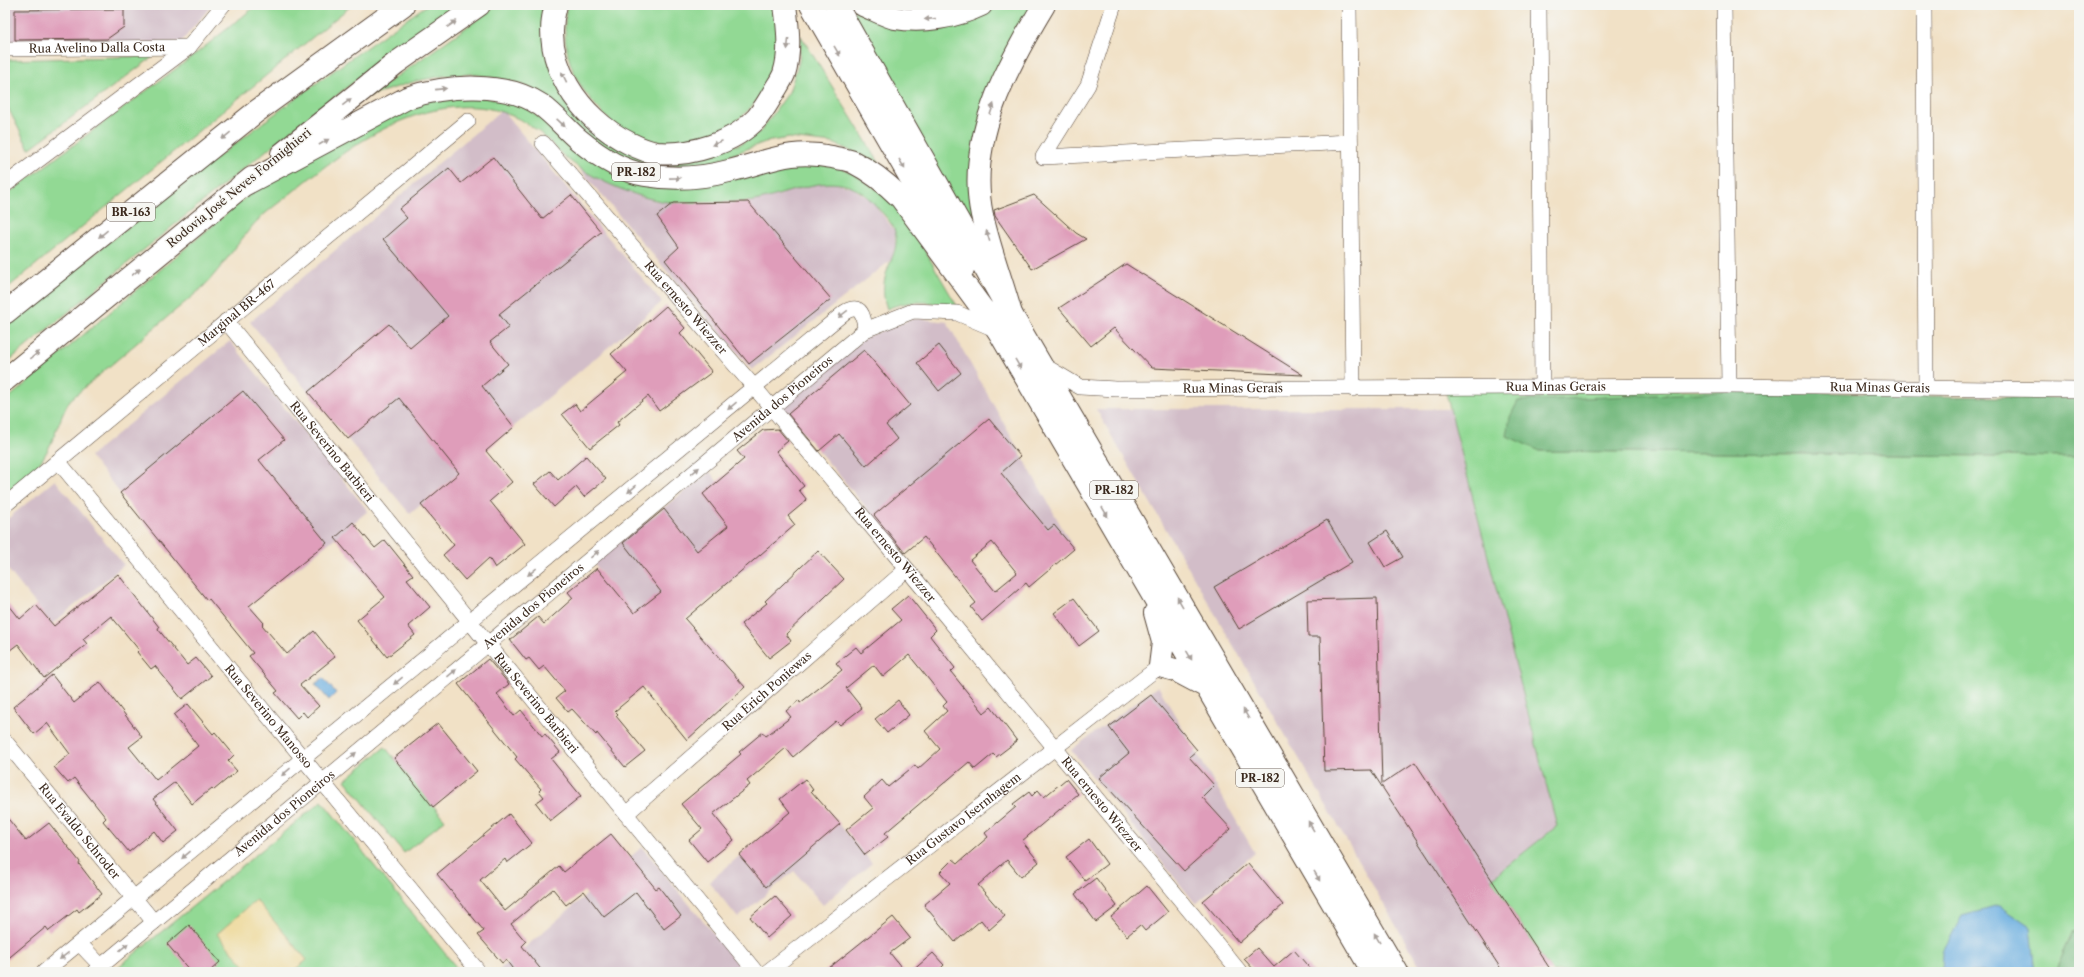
<svg xmlns="http://www.w3.org/2000/svg" width="2084" height="977" viewBox="0 0 2084 977" font-family="'Libre Caslon Text',serif">
<style>
.industrial{fill:#d2bdc8}
.green{fill:#92d994;stroke:#668259}
.forest{fill:#75b97e;stroke:#58724e}
.sand{fill:#eeda9e;stroke:#94825e}
.water{fill:#6aaee0;stroke:#526c7f}
.building{fill:#df9dba;fill-rule:evenodd}
.lines{fill:none;stroke-linecap:round;stroke-linejoin:round}
.minor-casing{stroke:#564537;stroke-width:16}
.primary-casing{stroke:#564537;stroke-width:24}
.motorway-casing{stroke:#564537;stroke-width:24}
.minor{stroke:#fff;stroke-width:15}
.primary{stroke:#fff;stroke-width:22}
.motorway{stroke:#fff;stroke-width:22}
.oneway{fill:#a79f9a}
.labels{text-anchor:middle;stroke-width:3;stroke-linejoin:round;paint-order:stroke}
.shield{fill:#f6f6f2;stroke:#73675e;stroke-width:1}
.shield-label{font-size:11px;font-weight:bold;fill:#3b2a1e}
.street-label{font-size:12px;fill:#3b2a1e;stroke:#f6f6f2}
</style>
<rect width="100%" height="100%" fill="#f6f6f2"/>
<filter id="ink" filterUnits="userSpaceOnUse"><feTurbulence type="fractalNoise" baseFrequency=".025" numOctaves="2"/><feDisplacementMap in="SourceGraphic" scale="8" xChannelSelector="R" yChannelSelector="G"/><feConvolveMatrix kernelMatrix="1 2 1 2 8 2 1 2 1" color-interpolation-filters="sRGB"/></filter>
<filter id="wash" filterUnits="userSpaceOnUse"><feTurbulence type="fractalNoise" baseFrequency=".012" numOctaves="4" result="noise"/><feDisplacementMap in="SourceGraphic" scale="16" xChannelSelector="R" yChannelSelector="G"/><feGaussianBlur stdDeviation="0.9" result="paint"/><feColorMatrix in="noise" values="0 0 0 0 0 0 0 0 0 0 0 0 0 0 0 0 0 1.4 0 .05"/><feComposite in="paint" operator="in"/></filter>
<g filter="url(#wash)">
<rect width="100%" height="100%" fill="#f1e1c6"/>
<path class="industrial" d="M 108,5 L 212,5 L 181,42 L 5,46 L 5,7 Z
M 502,110 L 662,302 L 410,514 L 250,322 Z
M 575,164 L 607,183 L 634,194 L 657,201 L 748,202 L 780,195 L 810,184 L 834,183 L 853,188 L 871,200 L 895,231 L 895,247 L 891,260 L 752,370 Z
M 915,318 L 947,322 L 1074,549 L 1029,587 L 962,505 L 905,553 L 782,408 L 866,337 Z
M 230,341 L 368,511 L 287,577 L 266,552 L 207,600 L 90,456 Z
M 1096,409 L 1451,409 L 1557,826 L 1552,972 L 1423,972 Z
M 710,472 L 769,549 L 685,619 L 745,687 L 687,740 L 627,665 L 653,639 L 593,562 Z
M 55,480 L 124,565 L 52,624 L 5,566 L 5,521 Z
M 1158,686 L 1255,853 L 1196,904 L 1071,750 Z
M 813,793 L 872,863 L 823,905 L 794,871 L 738,918 L 709,882 Z
M 642,847 L 745,972 L 503,972 L 500,969 Z"/>
<path class="green" d="M 257,5 L 352,5 L 5,290 L 5,196 L 193,56 Z
M 427,5 L 458,5 C 301,117 154,242 5,364 L 5,327 C 141,214 281,105 427,5 Z
M 498,5 L 546,5 L 560,93 L 581,122 L 600,137 L 624,150 L 739,145 L 761,131 L 789,92 L 799,62 L 801,36 L 888,177 L 860,155 L 833,143 L 789,138 L 765,142 L 716,161 L 692,166 L 653,166 L 623,157 L 594,143 L 523,85 L 501,79 L 472,74 L 443,76 L 416,81 L 369,96 Z
M 567,5 L 775,5 C 776,13 780,23 780,32 C 780,111 701,165 628,133 C 613,126 602,113 592,101 C 568,73 561,41 567,5 Z
M 838,5 L 857,5 L 875,14 L 985,5 L 1042,5 L 981,142 L 1007,303 Z
M 154,56 L 29,149 L 5,102 L 5,60 Z
M 465,94 L 521,104 L 624,180 L 776,165 L 835,165 L 858,176 L 889,198 L 906,218 L 957,306 C 931,303 912,298 887,309 C 874,273 902,257 895,232 C 893,223 882,213 876,206 C 838,160 792,197 747,202 C 726,204 688,205 667,202 C 637,198 594,180 570,161 C 561,155 555,146 547,139 C 531,123 508,112 486,108 C 414,98 348,147 295,190 C 282,201 266,211 254,224 C 237,244 223,266 204,286 C 190,299 174,311 159,324 C 130,349 100,374 70,400 C 59,418 55,440 43,458 C 34,473 18,483 5,494 L 5,401 L 270,177 L 414,101 Z
M 1445,389 L 1761,390 L 1540,451 L 2079,457 L 2079,932 L 2073,932 L 2055,972 L 1552,972 L 1491,879 L 1557,826 Z
M 385,747 L 445,820 L 404,853 L 345,780 Z
M 322,801 L 460,972 L 112,972 Z"/>
<path class="forest" d="M 1761,390 L 1929,396 L 2079,398 L 2079,457 L 1540,451 L 1507,436 L 1510,417 L 1518,401 Z
M 2073,932 L 2079,932 L 2079,972 L 2055,972 Z"/>
<path class="sand" d="M 256,900 L 307,960 L 292,972 L 250,972 L 217,934 Z"/>
<path class="water" d="M 323,678 L 336,693 L 329,700 L 315,684 Z
M 1999,906 L 2030,927 L 2035,972 L 1942,972 L 1943,951 L 1962,916 Z"/>
<g id="blocks">
<path class="building" d="M 124,9 L 124,27 L 107,39 L 15,40 L 15,10 Z
M 493,157 L 542,219 L 571,195 L 601,232 L 499,314 L 509,327 L 490,342 L 508,364 L 482,386 L 514,427 L 486,451 L 512,482 L 490,501 L 525,544 L 495,568 L 489,558 L 465,580 L 443,555 L 454,545 L 421,505 L 459,473 L 399,398 L 348,439 L 308,392 L 389,324 L 410,348 L 448,316 L 383,239 L 407,218 L 399,209 L 449,168 L 461,183 Z
M 1034,195 L 1076,233 L 1086,239 L 1032,269 L 995,216 L 994,210 Z
M 748,202 L 831,299 L 749,364 L 665,260 L 679,247 L 657,216 L 673,203 Z
M 1126,264 L 1303,375 L 1152,368 L 1114,328 L 1091,346 L 1059,308 Z
M 666,306 L 685,328 L 680,333 L 712,372 L 659,411 L 648,396 L 617,422 L 619,425 L 590,448 L 562,414 L 575,404 L 580,411 L 627,372 L 611,354 Z
M 939,345 L 961,373 L 939,391 L 917,363 Z
M 864,350 L 910,405 L 886,425 L 897,439 L 866,466 L 839,434 L 819,451 L 788,414 Z
M 243,391 L 284,440 L 259,460 L 327,543 L 249,606 L 264,623 L 262,625 L 287,654 L 314,631 L 335,657 L 300,685 L 319,706 L 307,717 L 303,712 L 297,718 L 275,693 L 278,691 L 249,656 L 253,653 L 209,599 L 207,600 L 120,493 Z
M 989,419 L 1020,456 L 1001,473 L 1048,530 L 1054,525 L 1074,549 L 1029,587 L 1026,583 L 982,621 L 971,607 L 976,603 L 924,537 L 905,553 L 874,515 ZM 992,542 L 1017,573 L 995,591 L 970,560 Z
M 778,429 L 788,441 L 776,451 L 804,486 L 799,490 L 807,500 L 788,516 L 795,525 L 685,619 L 745,687 L 687,740 L 644,687 L 615,711 L 618,714 L 616,716 L 645,751 L 625,767 L 597,733 L 596,735 L 572,709 L 568,712 L 556,698 L 565,691 L 544,666 L 539,670 L 529,658 L 526,660 L 510,640 L 538,617 L 544,624 L 573,598 L 568,592 L 597,568 L 634,613 L 661,592 L 623,543 L 664,509 L 697,551 L 728,526 L 703,494 L 744,459 L 737,451 L 763,430 Z
M 586,456 L 606,479 L 584,497 L 576,487 L 554,507 L 534,484 L 550,471 L 558,480 Z
M 1327,520 L 1352,562 L 1239,629 L 1214,587 Z
M 353,522 L 375,548 L 385,540 L 413,575 L 407,579 L 430,607 L 408,626 L 415,635 L 387,657 L 357,620 L 385,597 L 335,538 Z
M 1387,531 L 1403,557 L 1385,567 L 1370,542 Z
M 818,551 L 844,579 L 786,634 L 791,641 L 769,658 L 741,624 L 767,603 L 765,601 Z
M 118,574 L 159,627 L 158,629 L 187,665 L 196,658 L 211,676 L 182,699 L 155,666 L 151,669 L 137,652 L 139,650 L 111,616 L 83,639 L 87,644 L 44,678 L 18,644 L 5,654 L 5,600 L 20,619 L 36,605 L 54,626 Z
M 908,595 L 936,630 L 930,636 L 955,668 L 951,672 L 984,713 L 991,707 L 1017,741 L 996,757 L 993,754 L 975,769 L 969,762 L 885,833 L 888,837 L 865,855 L 846,830 L 873,808 L 864,797 L 882,780 L 888,787 L 915,765 L 918,769 L 940,749 L 925,731 L 947,711 L 943,706 L 947,702 L 909,655 L 883,677 L 874,665 L 846,688 L 862,708 L 840,725 L 836,721 L 793,757 L 786,748 L 747,781 L 750,785 L 713,814 L 734,840 L 707,862 L 689,840 L 702,829 L 681,804 L 741,754 L 739,752 L 763,732 L 766,736 L 791,717 L 786,711 L 799,700 L 800,703 L 842,670 L 836,663 L 856,647 L 861,653 L 901,620 L 891,609 Z
M 1074,598 L 1099,631 L 1079,646 L 1054,613 Z
M 1377,598 L 1382,784 L 1415,762 L 1552,972 L 1503,972 L 1371,770 L 1324,771 L 1320,637 L 1308,637 L 1307,600 Z
M 488,659 L 509,684 L 497,694 L 514,716 L 521,710 L 542,736 L 545,734 L 560,752 L 551,759 L 581,796 L 550,821 L 536,803 L 544,797 L 539,791 L 541,789 L 515,759 L 517,757 L 458,684 Z
M 52,675 L 74,703 L 100,682 L 142,737 L 129,747 L 156,780 L 198,746 L 174,715 L 188,704 L 213,734 L 215,732 L 234,755 L 228,761 L 237,771 L 214,790 L 212,788 L 192,804 L 175,782 L 153,799 L 178,831 L 163,843 L 154,831 L 129,852 L 103,821 L 106,818 L 74,778 L 68,783 L 54,767 L 70,754 L 47,723 L 34,734 L 13,707 Z
M 1151,695 L 1197,750 L 1189,757 L 1214,785 L 1202,797 L 1231,829 L 1184,871 L 1099,778 L 1129,753 L 1109,727 Z
M 898,700 L 909,715 L 887,733 L 875,719 Z
M 438,723 L 477,771 L 433,807 L 394,758 Z
M 805,779 L 813,790 L 811,791 L 840,824 L 766,887 L 739,855 L 790,812 L 780,799 Z
M 1066,779 L 1078,794 L 1022,841 L 1039,862 L 1021,877 L 1007,860 L 978,885 L 1005,916 L 989,930 L 981,920 L 955,942 L 924,905 L 950,883 L 940,872 L 953,859 L 958,863 L 988,837 L 985,833 L 1016,807 L 1013,804 L 1029,792 L 1032,796 L 1038,790 L 1044,797 Z
M 509,814 L 532,843 L 507,863 L 505,859 L 480,880 L 505,911 L 559,866 L 564,872 L 611,834 L 656,889 L 659,887 L 681,916 L 664,929 L 636,892 L 604,917 L 584,891 L 566,905 L 553,889 L 511,924 L 526,942 L 522,946 L 543,972 L 515,972 L 506,960 L 502,963 L 478,935 L 484,931 L 437,874 Z
M 5,815 L 26,841 L 49,823 L 80,862 L 79,864 L 102,894 L 79,912 L 77,909 L 49,931 L 46,927 L 5,961 Z
M 1089,839 L 1107,864 L 1085,881 L 1066,857 Z
M 1248,863 L 1283,905 L 1239,943 L 1203,901 Z
M 1096,878 L 1117,906 L 1096,922 L 1075,894 Z
M 1147,886 L 1168,912 L 1145,931 L 1140,925 L 1127,936 L 1111,917 Z
M 775,896 L 792,916 L 767,938 L 750,917 Z
M 893,917 L 910,938 L 890,953 L 905,972 L 824,972 Z
M 189,925 L 220,962 L 209,972 L 191,972 L 167,944 Z
M 1257,948 L 1274,967 L 1294,950 L 1313,972 L 1256,972 L 1244,959 Z
M 933,953 L 944,965 L 937,972 L 911,972 Z"/>
</g>
</g>
<g filter="url(#ink)">
<use href="#blocks" fill-opacity="0" stroke="#564537" stroke-width="1"/>
<g class="lines">
<g class="minor-casing">
<g id="minor">
<path d="M 1114,5 L 1088,85 L 1043,157 L 1350,142"/>
<path d="M 1349,5 L 1353,389"/>
<path d="M 1539,5 L 1542,386"/>
<path d="M 1724,5 L 1729,386"/>
<path d="M 1924,5 L 1926,388"/>
<path id="s1" d="M 5,49 L 189,47"/>
<path id="s2" d="M 543,143 L 755,388 L 907,569 L 1240,972"/>
<path d="M 5,185 L 189,47 L 223,5"/>
<path id="s3" d="M 226,321 L 626,814 L 756,972"/>
<path id="s4" d="M 1043,365 L 1080,387 L 1116,389 L 1729,386 L 2079,390"/>
<path id="s5" d="M 58,461 L 479,972"/>
<path id="s6" d="M 5,505 L 468,121"/>
<path id="s7" d="M 5,741 L 154,922"/>
<path id="s8" d="M 626,814 L 907,569"/>
<path d="M 80,944 L 101,966"/>
<path d="M 44,972 L 845,312 C 861,303 864,316 865,330"/>
<path id="s9" d="M 94,972 L 865,330 L 913,311 L 957,313 L 997,330"/>
<path id="s10" d="M 767,972 L 1160,666"/>
</g>
</g>
<g class="primary-casing">
<path id="primary" d="M 811,5 L 963,269
M 836,5 L 1011,314 L 1397,972
M 988,313 L 1373,972
M 1155,613 L 1163,642 L 1160,666 L 1175,670 L 1207,687"/>
</g>
<g class="motorway-casing">
<path id="motorway" d="M 556,5 C 539,61 580,119 629,143 C 637,147 648,152 657,153 C 691,156 734,143 757,118 C 764,109 770,99 775,90 C 778,85 782,79 784,74 C 791,52 788,27 785,5
M 863,5 C 873,9 885,16 895,18 C 923,23 956,17 981,5
M 282,154 L 396,63 L 479,5
M 240,187 L 407,98 C 446,85 505,81 541,105 C 555,115 566,129 579,140 C 597,155 622,171 645,175 C 673,180 702,178 729,171 C 768,162 790,148 832,157 C 839,159 847,159 853,162 C 871,171 887,184 901,198 L 998,330
M 5,313 L 257,111 L 403,5
M 1011,314 C 1002,281 989,248 982,215 C 966,141 1007,66 1044,5
M 5,380 L 252,178"/>
</g>
<use href="#minor" class="minor"/>
<use href="#primary" class="primary"/>
<use href="#motorway" class="motorway"/>
</g>
<defs><path id="oneway-solid" d="M-6-.8H1V-3.2L6.5 0L1 3.2V.8H-6Z"/></defs>
<g class="oneway">
<use href="#oneway-solid" transform="translate(930 19) rotate(175)"/>
<use href="#oneway-solid" transform="translate(452 24) rotate(-35)"/>
<use href="#oneway-solid" transform="translate(788 44) rotate(96)"/>
<use href="#oneway-solid" transform="translate(837 51) rotate(60)"/>
<use href="#oneway-solid" transform="translate(564 77) rotate(-116)"/>
<use href="#oneway-solid" transform="translate(441 89) rotate(-6)"/>
<use href="#oneway-solid" transform="translate(347 102) rotate(-38)"/>
<use href="#oneway-solid" transform="translate(992 109) rotate(-71)"/>
<use href="#oneway-solid" transform="translate(561 123) rotate(43)"/>
<use href="#oneway-solid" transform="translate(226 136) rotate(141)"/>
<use href="#oneway-solid" transform="translate(324 142) rotate(-30)"/>
<use href="#oneway-solid" transform="translate(717 143) rotate(158)"/>
<use href="#oneway-solid" transform="translate(902 164) rotate(60)"/>
<use href="#oneway-solid" transform="translate(675 178) rotate(-1)"/>
<use href="#oneway-solid" transform="translate(103 234) rotate(141)"/>
<use href="#oneway-solid" transform="translate(988 236) rotate(-107)"/>
<use href="#oneway-solid" transform="translate(136 272) rotate(-39)"/>
<use href="#oneway-solid" transform="translate(843 314) rotate(143)"/>
<use href="#oneway-solid" transform="translate(35 355) rotate(-39)"/>
<use href="#oneway-solid" transform="translate(1018 364) rotate(60)"/>
<use href="#oneway-solid" transform="translate(732 406) rotate(140)"/>
<use href="#oneway-solid" transform="translate(695 471) rotate(-40)"/>
<use href="#oneway-solid" transform="translate(632 489) rotate(140)"/>
<use href="#oneway-solid" transform="translate(1105 512) rotate(60)"/>
<use href="#oneway-solid" transform="translate(595 554) rotate(-40)"/>
<use href="#oneway-solid" transform="translate(532 572) rotate(141)"/>
<use href="#oneway-solid" transform="translate(1180 602) rotate(-120)"/>
<use href="#oneway-solid" transform="translate(1189 655) rotate(60)"/>
<use href="#oneway-solid" transform="translate(452 673) rotate(-40)"/>
<use href="#oneway-solid" transform="translate(398 681) rotate(141)"/>
<use href="#oneway-solid" transform="translate(1246 714) rotate(-120)"/>
<use href="#oneway-solid" transform="translate(352 756) rotate(-40)"/>
<use href="#oneway-solid" transform="translate(286 772) rotate(140)"/>
<use href="#oneway-solid" transform="translate(1311 826) rotate(-120)"/>
<use href="#oneway-solid" transform="translate(186 855) rotate(140)"/>
<use href="#oneway-solid" transform="translate(1317 876) rotate(60)"/>
<use href="#oneway-solid" transform="translate(1377 938) rotate(-120)"/>
<use href="#oneway-solid" transform="translate(124 947) rotate(-40)"/>
<use href="#oneway-solid" transform="translate(64 956) rotate(142)"/>
</g>
</g>
<g class="labels">
<g class="shield">
<rect x="612" y="163" width="48" height="18" rx="3"/>
<rect x="107" y="203" width="48" height="18" rx="3"/>
<rect x="1090" y="481" width="48" height="18" rx="3"/>
<rect x="1236" y="769" width="48" height="18" rx="3"/>
</g>
<g class="shield-label">
<text x="636" y="176">PR-182</text>
<text x="131" y="216">BR-163</text>
<text x="1114" y="494">PR-182</text>
<text x="1260" y="782">PR-182</text>
</g>
<g class="street-label">
<text dy="4" stroke="none"><textPath href="#s1" startOffset="92">Rua Avelino Dalla Costa</textPath></text>
<text transform="translate(239 188) rotate(-39)" y="4">Rodovia José Neves Formighieri</text>
<text dy="4" stroke="none"><textPath href="#s2" startOffset="218">Rua ernesto Wiezzer</textPath></text>
<text dy="4" stroke="none"><textPath href="#s6" startOffset="301">Marginal BR-467</textPath></text>
<text dy="4" stroke="none"><textPath href="#s4" startOffset="519">Rua Minas Gerais</textPath></text>
<text dy="4" stroke="none"><textPath href="#s4" startOffset="843">Rua Minas Gerais</textPath></text>
<text dy="4" stroke="none"><textPath href="#s4" startOffset="196">Rua Minas Gerais</textPath></text>
<text dy="4" stroke="none"><textPath href="#s9" startOffset="896">Avenida dos Pioneiros</textPath></text>
<text dy="4" stroke="none"><textPath href="#s3" startOffset="168">Rua Severino Barbieri</textPath></text>
<text dy="4" stroke="none"><textPath href="#s2" startOffset="542">Rua ernesto Wiezzer</textPath></text>
<text dy="4" stroke="none"><textPath href="#s9" startOffset="572">Avenida dos Pioneiros</textPath></text>
<text dy="4" stroke="none"><textPath href="#s8" startOffset="187">Rua Erich Poniewas</textPath></text>
<text dy="4" stroke="none"><textPath href="#s3" startOffset="492">Rua Severino Barbieri</textPath></text>
<text dy="4" stroke="none"><textPath href="#s5" startOffset="331">Rua Severino Manosso</textPath></text>
<text dy="4" stroke="none"><textPath href="#s2" startOffset="866">Rua ernesto Wiezzer</textPath></text>
<text dy="4" stroke="none"><textPath href="#s9" startOffset="248">Avenida dos Pioneiros</textPath></text>
<text dy="4" stroke="none"><textPath href="#s10" startOffset="249">Rua Gustavo Isernhagem</textPath></text>
<text dy="4" stroke="none"><textPath href="#s7" startOffset="117">Rua Evaldo Schroder</textPath></text>
</g>
</g>
<rect width="2084" height="977" fill="none" stroke="#f6f6f2" stroke-width="20"/>
</svg>
